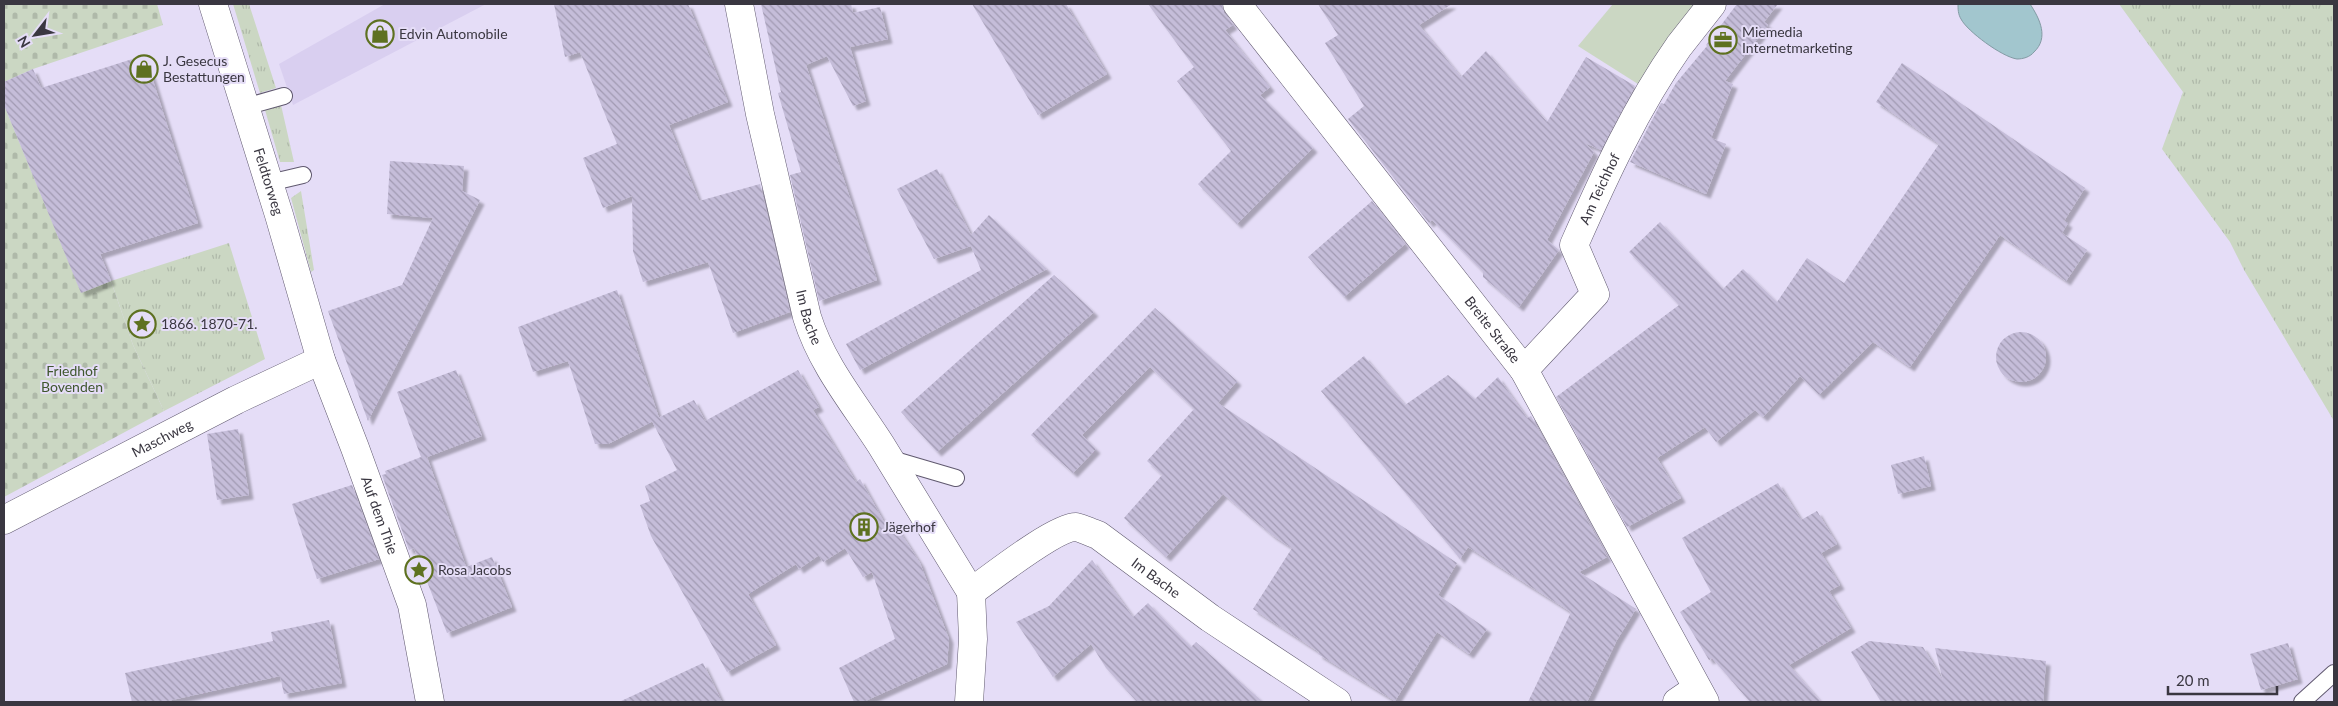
<svg xmlns="http://www.w3.org/2000/svg" width="2338" height="706" viewBox="0 0 2338 706" font-family="Lato,sans-serif">
<style>
.built{fill:#d9cff0}
.grass{fill:url(#grass-tufts)}
.cemetery{fill:url(#cemetery-stones)}
.pitch{fill:#cbd7c3}
.water{fill:#a2c6ce;stroke:#839ba4}
.building{fill:url(#building-back-hatch);filter:url(#shadow)}
.lines{fill:none;stroke-linecap:round;stroke-linejoin:round}
.service-casing{stroke:#60596f;stroke-width:18}
.minor-casing{stroke:#60596f;stroke-width:29}
.service{stroke:#fff;stroke-width:16}
.minor{stroke:#fff;stroke-width:28}
.labels{text-anchor:middle;stroke-width:4;stroke-linejoin:round;paint-order:stroke}
.poi-label{font-size:14px;fill:#3a3741;stroke:#e5ddf7;text-anchor:start}
.street-label{font-size:14px;fill:#3a3741;stroke:#e5ddf7}
.park-label{font-size:14px;fill:#3f572e;stroke:#e5ddf7}
</style>
<defs>
<pattern id="grass-tufts" width="24" height="20" patternUnits="userSpaceOnUse" patternTransform="scale(1.25)"><rect width="24" height="20" fill="#cbd7c3"/><path d="M3 7l-1-3M5 7V3M7 7l1-3M15 17l-1-3M17 17v-4M19 17l1-3" fill="none" stroke="#afb9a9"/></pattern>
<pattern id="cemetery-stones" width="16" height="16" patternUnits="userSpaceOnUse" patternTransform="scale(1.25)"><rect width="16" height="16" fill="#cbd7c3"/><path d="M2 7V4a2 2 0 0 1 4 0v3zM10 15v-3a2 2 0 0 1 4 0v3z" fill="#afb9a9"/></pattern>
<pattern id="building-back-hatch" width="6" height="6" patternUnits="userSpaceOnUse" patternTransform="scale(1.25)"><rect width="6" height="6" fill="#c5bdd9"/><path d="M-1 5l2 2M0 0l6 6M5-1l2 2" fill="none" stroke="#a19ab2"/></pattern>
<filter id="shadow"><feDropShadow dx="4.5" dy="4.5" stdDeviation="1" flood-color="#0004"/></filter>
</defs>
<rect width="100%" height="100%" fill="#e5ddf7"/>
<path class="built" d="M 385,4 L 486,4 L 293,105 L 279,64 Z"/>
<path class="grass" d="M 233,4 L 249,4 L 276,88 L 260,93 Z
M 2119,4 L 2334,4 L 2334,421 L 2244,270 L 2230,242 L 2162,149 L 2183,92 Z
M 281,105 L 294,162 L 280,162 L 265,110 Z
M 301,191 L 314,270 L 311,272 L 291,198 Z
M 229,243 L 265,359 L 164,411 L 133,345 L 111,281 Z"/>
<path class="cemetery" d="M 4,4 L 157,4 L 163,25 L 33,69 L 4,82 Z
M 4,105 L 81,292 L 111,281 L 133,345 L 164,411 L 4,497 Z"/>
<path class="pitch" d="M 1613,4 L 1695,4 L 1638,84 L 1578,46 Z"/>
<path class="water" d="M 1958,4 L 2030,4 C 2040,19 2049,38 2034,52 C 2030,57 2023,59 2017,59 C 2002,57 1967,31 1961,19 C 1958,14 1958,9 1958,4 Z"/>
<path class="building" d="M 554,4 L 688,4 L 728,102 L 669,125 L 699,201 L 760,184 L 790,312 L 733,333 L 708,262 L 643,282 L 633,251 L 632,196 L 603,208 L 583,158 L 617,144 L 580,52 L 565,57 Z
M 761,4 L 851,4 L 853,13 L 880,7 L 888,39 L 850,47 L 866,101 L 853,106 L 827,56 L 806,65 L 877,280 L 819,301 L 790,175 L 801,172 L 778,93 L 781,92 Z
M 972,4 L 1066,4 L 1107,74 L 1038,115 Z
M 1148,4 L 1222,4 L 1224,13 L 1233,25 L 1225,30 L 1270,87 L 1260,95 L 1313,148 L 1237,224 L 1198,184 L 1231,151 L 1177,81 L 1194,67 Z
M 1318,4 L 1452,4 L 1419,25 L 1461,77 L 1486,51 L 1547,122 L 1586,57 L 1635,86 L 1601,150 L 1585,143 L 1594,152 L 1547,240 L 1559,250 L 1519,307 L 1483,277 L 1483,272 L 1432,220 L 1429,223 L 1348,119 L 1364,106 L 1325,43 L 1338,35 Z
M 1737,4 L 1778,4 L 1764,22 L 1768,25 L 1725,81 L 1733,84 L 1711,138 L 1726,144 L 1706,194 L 1630,162 L 1661,103 L 1664,104 L 1676,83 L 1707,46 L 1706,45 Z
M 145,55 L 198,223 L 100,254 L 111,281 L 81,293 L 4,105 L 4,82 L 33,69 L 41,88 Z
M 1902,63 L 2085,188 L 2064,221 L 2068,223 L 2062,233 L 2087,250 L 2066,281 L 2000,235 L 1910,367 L 1873,342 L 1819,395 L 1800,376 L 1763,417 L 1755,410 L 1716,442 L 1705,427 L 1657,458 L 1681,498 L 1627,527 L 1556,397 L 1679,305 L 1629,252 L 1660,222 L 1723,289 L 1743,269 L 1777,302 L 1807,258 L 1844,283 L 1939,144 L 1876,102 Z
M 390,161 L 464,166 L 462,191 L 480,200 L 368,421 L 328,311 L 402,285 L 433,218 L 387,214 Z
M 937,169 L 971,235 L 989,215 L 1047,269 L 860,370 L 846,344 L 981,270 L 971,246 L 934,259 L 897,189 Z
M 1372,201 L 1405,244 L 1344,297 L 1308,257 Z
M 1054,275 L 1094,312 L 937,452 L 901,412 Z
M 617,290 L 659,418 L 608,444 L 595,444 L 568,361 L 533,372 L 518,327 Z
M 1155,308 L 1237,381 L 1218,403 L 1457,563 L 1438,595 L 1487,629 L 1469,654 L 1437,632 L 1395,701 L 1318,654 L 1319,652 L 1253,609 L 1292,548 L 1272,535 L 1223,494 L 1166,557 L 1124,518 L 1162,475 L 1147,461 L 1194,409 L 1150,367 L 1082,435 L 1096,449 L 1073,473 L 1031,435 Z
M1996 357a25 25 0 1 1 50 0a25 25 0 1 1-50 0Z
M 1364,356 L 1405,405 L 1448,375 L 1475,399 L 1498,377 L 1527,418 L 1531,416 L 1607,557 L 1579,572 L 1636,609 L 1617,640 L 1587,702 L 1528,702 L 1571,612 L 1468,547 L 1460,559 L 1321,391 Z
M 456,370 L 482,436 L 427,457 L 466,567 L 492,557 L 512,607 L 447,633 L 414,548 L 409,550 L 382,475 L 386,474 L 385,471 L 421,457 L 397,392 Z
M 798,370 L 819,407 L 813,410 L 856,482 L 860,479 L 889,531 L 897,527 L 920,563 L 949,639 L 947,664 L 863,702 L 854,702 L 839,668 L 895,639 L 872,572 L 863,577 L 845,548 L 823,562 L 819,555 L 799,569 L 796,564 L 748,594 L 776,645 L 727,672 L 651,536 L 640,505 L 650,501 L 645,486 L 677,470 L 652,421 L 694,400 L 705,421 Z
M 238,429 L 249,495 L 217,500 L 207,434 Z
M 1924,456 L 1931,486 L 1898,494 L 1891,465 Z
M 1778,483 L 1801,520 L 1817,511 L 1837,544 L 1821,553 L 1840,585 L 1829,591 L 1851,628 L 1789,665 L 1821,702 L 1750,702 L 1712,658 L 1709,660 L 1680,612 L 1711,592 L 1682,538 Z
M 352,485 L 379,559 L 317,579 L 292,504 Z
M 1092,560 L 1133,617 L 1148,603 L 1191,647 L 1196,642 L 1263,702 L 1137,702 L 1106,668 L 1091,644 L 1053,677 L 1016,622 L 1049,606 Z
M 329,620 L 342,683 L 284,694 L 280,676 L 163,702 L 132,702 L 125,673 L 273,641 L 271,632 Z
M 1869,641 L 1923,647 L 1943,681 L 1935,648 L 2046,661 L 2043,702 L 1881,702 L 1851,652 Z
M 2288,643 L 2298,679 L 2261,690 L 2250,654 Z
M 703,663 L 722,702 L 619,702 Z"/>
<g class="lines">
<g class="service-casing">
<path id="service" d="M 245,107 L 284,96
M 269,183 L 303,175
M 888,458 L 956,478
M 2302,702 L 2334,673"/>
</g>
<g class="minor-casing">
<g id="minor">
<path id="s1" d="M 213,4 L 279,215 L 321,360 L 355,448 L 412,605 L 430,702"/>
<path id="s2" d="M 739,4 L 760,114 L 807,317 C 822,365 854,403 881,445 C 911,494 941,543 971,592 C 991,578 1055,527 1076,527 C 1082,528 1091,533 1098,535 L 1210,618 L 1337,702"/>
<path id="s3" d="M 1237,4 L 1524,370 L 1705,702"/>
<path id="s4" d="M 1524,370 L 1595,294 L 1574,245 C 1604,177 1636,107 1679,46 C 1690,32 1701,18 1712,4"/>
<path id="s5" d="M 4,520 L 236,400 L 321,360"/>
<path d="M 969,702 L 973,639 L 971,592"/>
<path d="M 1677,702 L 1696,689"/>
</g>
</g>
<use href="#service" class="service"/>
<use href="#minor" class="minor"/>
</g>
<defs>
<g id="shop-ring" transform="scale(1.4375)"><circle r="9.5" fill="#e5ddf7" stroke="#5e7120" stroke-width="1.5"/><path d="M-5-2.5h2.3a2.7 3.5 0 0 1 5.4 0H5L5.5 6h-11ZM-1.5-2.5h3a1.5 2.3 0 0 0-3 0Z" fill="#5e7120"/></g>
<g id="office-ring" transform="scale(1.4375)"><circle r="9.5" fill="#e5ddf7" stroke="#5e7120" stroke-width="1.5"/><path d="M-6-3h4V-5.5h4V-3h4V5H-6ZM-1-4.5V-3h2v-1.5ZM-6 0V1H6V0Z" fill="#5e7120"/></g>
<g id="sight-ring" transform="scale(1.4375)"><circle r="9.5" fill="#e5ddf7" stroke="#5e7120" stroke-width="1.5"/><path d="M0-6L1.8-2.2L6-1.7L2.9 1.2L3.7 5.4L0 3.3L-3.7 5.4L-2.9 1.2L-6-1.7L-1.8-2.2Z" fill="#5e7120"/></g>
<g id="building-ring" transform="scale(1.4375)"><circle r="9.5" fill="#e5ddf7" stroke="#5e7120" stroke-width="1.5"/><path d="M-4-6H4V6H1V3H-1V6H-4ZM-2.5-4.3h1.7v1.8h-1.7ZM.8-4.3h1.7v1.8H.8ZM-2.5-1h1.7V.8h-1.7ZM.8-1h1.7V.8H.8Z" fill="#5e7120"/></g>
</defs>
<g fill-rule="evenodd">
<use href="#shop-ring" x="380" y="34"/>
<use href="#office-ring" x="1723" y="40"/>
<use href="#shop-ring" x="144" y="69"/>
<use href="#sight-ring" x="142" y="324"/>
<use href="#building-ring" x="864" y="527"/>
<use href="#sight-ring" x="419" y="570"/>
</g>
<g class="labels">
<g class="poi-label">
<text x="1742" y="37">Miemedia<tspan x="1742" dy="16">Internetmarketing</tspan></text>
<text x="399" y="39">Edvin Automobile</text>
<text x="163" y="66">J. Gesecus<tspan x="163" dy="16">Bestattungen</tspan></text>
<text x="161" y="329">1866. 1870-71.</text>
<text x="883" y="532">Jägerhof</text>
<text x="438" y="575">Rosa Jacobs</text>
</g>
<g class="street-label">
<text dy="5" stroke="none"><textPath href="#s1" startOffset="186">Feldtorweg</textPath></text>
<text dy="5" stroke="none"><textPath href="#s4" startOffset="219">Am Teichhof</textPath></text>
<text dy="5" stroke="none"><textPath href="#s2" startOffset="321">Im Bache</textPath></text>
<text dy="5" stroke="none"><textPath href="#s3" startOffset="414">Breite Straße</textPath></text>
<text dy="5" stroke="none"><textPath href="#s5" startOffset="178">Maschweg</textPath></text>
<text dy="5" stroke="none"><textPath href="#s1" startOffset="538">Auf dem Thie</textPath></text>
<text dy="5" stroke="none"><textPath href="#s2" startOffset="861">Im Bache</textPath></text>
</g>
<g class="park-label">
<text x="72" y="376">Friedhof<tspan x="72" dy="16">Bovenden</tspan></text>
</g>
</g>
<rect width="2338" height="706" fill="none" stroke="#3a3741" stroke-width="10"/>
<g transform="translate(35 35) rotate(239)" stroke="#e5ddf7" stroke-width="4" paint-order="stroke">
<path d="M0-4L9 19L0 12L-9 19Z" fill="#3a3741"/>
<text y="-8" font-size="14" font-weight="bold" text-anchor="middle" fill="#3a3741">N</text>
</g>
<path d="M2168 686v8h109v-8" fill="none" stroke="#3a3741" stroke-width="2.5"/>
<text x="2176" y="686" font-size="15" fill="#3a3741" stroke="#e5ddf7" stroke-width="4" paint-order="stroke">20 m</text>
</svg>
